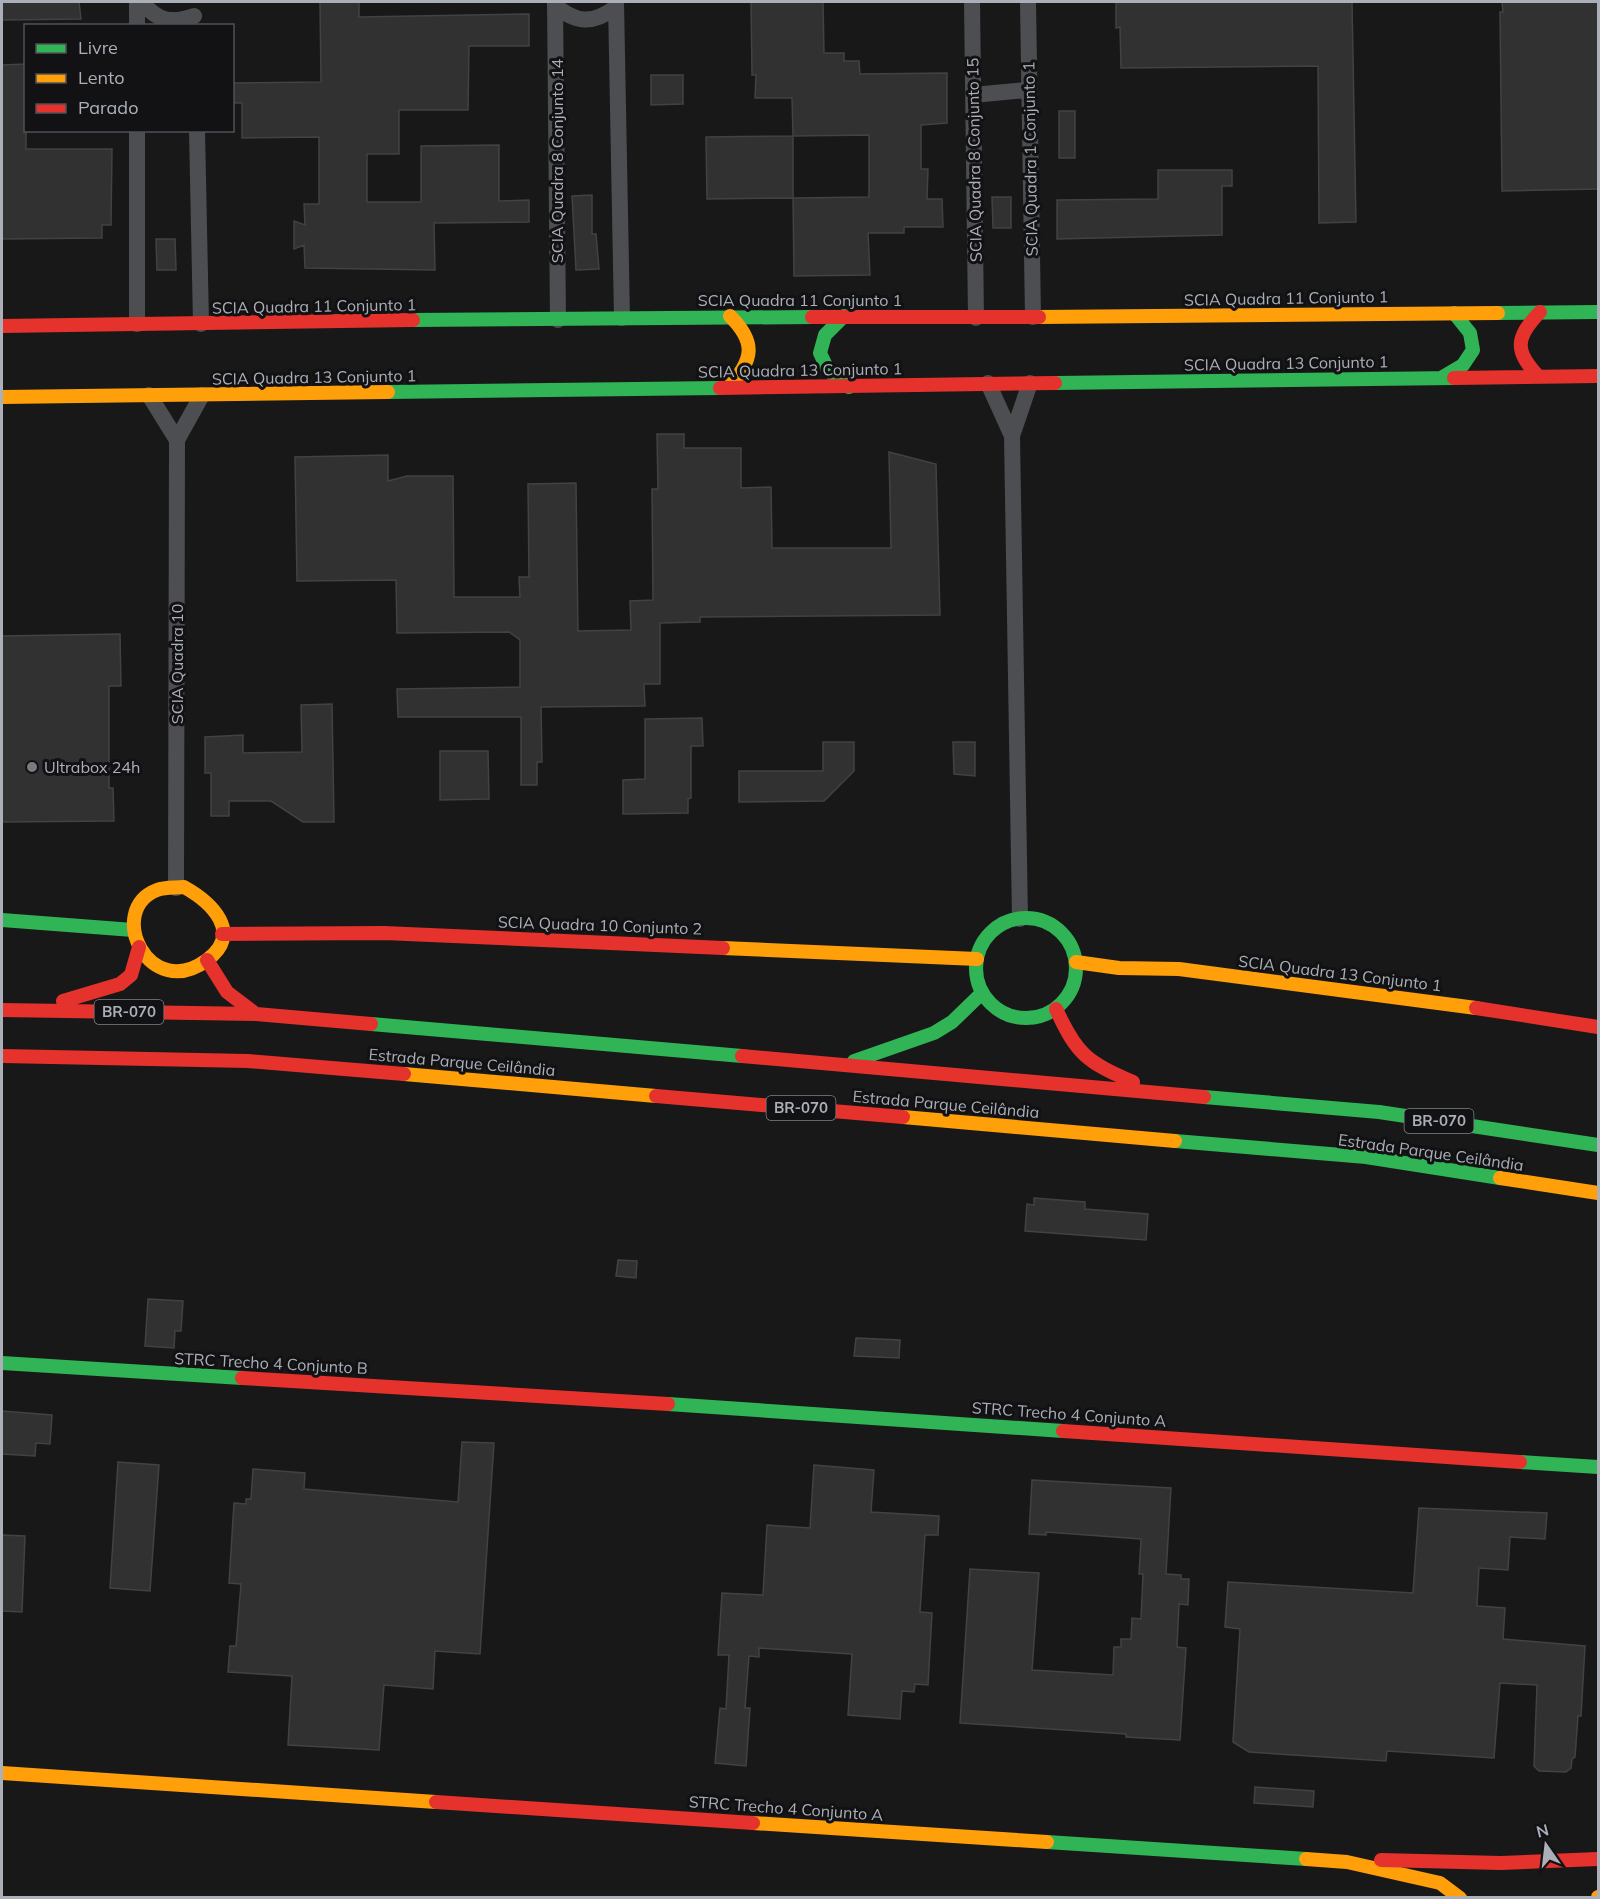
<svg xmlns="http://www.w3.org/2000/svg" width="1600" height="1899" viewBox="0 0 1600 1899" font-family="Mulish,sans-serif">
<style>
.building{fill:#313132;stroke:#414244;stroke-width:1.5;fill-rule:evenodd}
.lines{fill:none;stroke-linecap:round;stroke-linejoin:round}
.street{stroke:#4d4e51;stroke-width:16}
.fast{stroke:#30b455;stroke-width:14}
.slow{stroke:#ff9f0a;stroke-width:14}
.jam{stroke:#e5322d;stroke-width:14}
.poi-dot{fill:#787b80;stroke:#121214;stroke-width:2}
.labels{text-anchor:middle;stroke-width:6;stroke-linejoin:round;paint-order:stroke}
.shield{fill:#121214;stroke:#7d8187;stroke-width:1.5}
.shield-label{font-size:15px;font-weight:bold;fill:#abb0b8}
.street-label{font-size:16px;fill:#abb0b8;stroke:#121214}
.poi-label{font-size:16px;fill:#abb0b8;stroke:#121214;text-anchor:start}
</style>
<rect width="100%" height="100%" fill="#181818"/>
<path class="building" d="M 2,2 L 79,2 L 81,19 L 2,20 Z
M 320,2 L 359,2 L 359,17 L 529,14 L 529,46 L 469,46 L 468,110 L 399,110 L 399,154 L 367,154 L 367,202 L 421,202 L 421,146 L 499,145 L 499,201 L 529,200 L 529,222 L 434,223 L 435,270 L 305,268 L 304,245 L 294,249 L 294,221 L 305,225 L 304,204 L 319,204 L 319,137 L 242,138 L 242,103 L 232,103 L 232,83 L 321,82 Z
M 751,2 L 823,2 L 824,53 L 844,53 L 844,61 L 859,61 L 860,74 L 947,73 L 947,123 L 921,125 L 921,169 L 928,169 L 927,199 L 942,199 L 943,227 L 904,227 L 904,233 L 868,233 L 870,275 L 794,276 L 793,198 L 707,199 L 706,137 L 793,136 L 792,98 L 755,98 L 756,75 L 752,75 ZM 869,135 L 869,197 L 793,198 L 793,136 Z
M 1120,2 L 1352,2 L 1356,222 L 1319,223 L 1318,66 L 1121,68 L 1120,27 L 1116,28 L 1116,3 Z
M 1502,2 L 1599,2 L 1599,189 L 1502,191 L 1500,12 L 1503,12 Z
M 26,64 L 26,149 L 112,149 L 111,225 L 102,225 L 102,238 L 2,239 L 2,65 Z
M 651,75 L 683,75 L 683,104 L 651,105 Z
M 1059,111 L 1075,111 L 1075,158 L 1059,158 Z
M 1158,170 L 1232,170 L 1232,186 L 1222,186 L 1222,235 L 1057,239 L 1057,200 L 1158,199 Z
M 592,195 L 592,234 L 596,234 L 599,269 L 576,270 L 572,196 Z
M 992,197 L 1011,197 L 1011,228 L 993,228 Z
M 156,239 L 175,239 L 176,270 L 157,270 Z
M 657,434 L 684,434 L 684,448 L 741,448 L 741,488 L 771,487 L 772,548 L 891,548 L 889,452 L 936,464 L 940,615 L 700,617 L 700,622 L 660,623 L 660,684 L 644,684 L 645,706 L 541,707 L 542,762 L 537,762 L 537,785 L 521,785 L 521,717 L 398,717 L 397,689 L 520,687 L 520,640 L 509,632 L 397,633 L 396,580 L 297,581 L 295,457 L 388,455 L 388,481 L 407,476 L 453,476 L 454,597 L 520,597 L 519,577 L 529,577 L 528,484 L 576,483 L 578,631 L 631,630 L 630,601 L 653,600 L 652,489 L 658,489 Z
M 120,634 L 121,686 L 109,686 L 109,788 L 113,788 L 114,821 L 2,822 L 2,636 Z
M 332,704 L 334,822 L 303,822 L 271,801 L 229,801 L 229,816 L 211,816 L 211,773 L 205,773 L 205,737 L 243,735 L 243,753 L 302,752 L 301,705 Z
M 702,718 L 703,746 L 691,746 L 691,798 L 688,799 L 688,813 L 623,814 L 623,780 L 645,779 L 645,719 Z
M 823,742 L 854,742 L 854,771 L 824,801 L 739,802 L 739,771 L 823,771 Z
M 953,742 L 975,742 L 975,776 L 954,774 Z
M 440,751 L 488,751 L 489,799 L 440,800 Z
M 1034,1198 L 1085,1202 L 1085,1209 L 1148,1214 L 1146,1240 L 1025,1231 L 1027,1204 L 1034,1205 Z
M 618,1260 L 637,1261 L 636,1278 L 616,1276 Z
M 148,1299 L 183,1301 L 181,1331 L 175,1331 L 174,1348 L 145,1346 Z
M 856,1338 L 900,1340 L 899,1358 L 854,1356 Z
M 2,1411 L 52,1415 L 50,1444 L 36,1443 L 35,1456 L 2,1454 Z
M 462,1442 L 494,1443 L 480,1654 L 435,1651 L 433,1689 L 384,1685 L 379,1750 L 288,1745 L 292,1676 L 228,1672 L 230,1646 L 236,1646 L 241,1584 L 229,1583 L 234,1503 L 246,1504 L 246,1499 L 251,1499 L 253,1469 L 305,1473 L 304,1489 L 458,1502 Z
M 118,1462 L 159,1465 L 150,1591 L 110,1588 Z
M 814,1465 L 874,1470 L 871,1512 L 939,1516 L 938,1535 L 925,1535 L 920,1612 L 932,1613 L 928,1685 L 915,1684 L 914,1692 L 902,1691 L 900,1719 L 848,1715 L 852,1654 L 759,1648 L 759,1657 L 749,1656 L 745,1708 L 750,1708 L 746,1766 L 715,1763 L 720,1708 L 726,1709 L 729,1655 L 718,1655 L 722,1593 L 763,1595 L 767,1525 L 810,1528 Z
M 1032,1480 L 1171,1488 L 1166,1574 L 1181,1575 L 1181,1579 L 1189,1579 L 1188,1605 L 1179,1604 L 1177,1647 L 1186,1648 L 1180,1740 L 1126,1737 L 1126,1734 L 960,1723 L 970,1569 L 1039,1573 L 1032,1670 L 1113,1675 L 1114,1647 L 1121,1647 L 1121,1639 L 1131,1639 L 1132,1618 L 1141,1619 L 1143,1574 L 1139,1574 L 1141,1539 L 1046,1532 L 1046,1535 L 1029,1534 Z
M 1419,1508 L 1547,1513 L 1545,1539 L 1510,1537 L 1508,1570 L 1479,1568 L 1477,1606 L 1505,1608 L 1503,1639 L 1585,1646 L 1581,1716 L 1578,1716 L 1575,1757 L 1572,1759 L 1571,1768 L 1566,1772 L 1539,1771 L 1534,1766 L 1537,1685 L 1500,1683 L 1494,1758 L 1387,1751 L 1386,1761 L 1249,1752 L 1233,1742 L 1240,1629 L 1225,1627 L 1228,1582 L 1413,1593 Z
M 2,1535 L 25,1536 L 22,1612 L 2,1611 Z
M 1255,1787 L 1314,1791 L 1313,1807 L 1254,1803 Z"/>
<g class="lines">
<path class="street" d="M 142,2 C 157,21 171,24 194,16
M 555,2 L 558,320
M 616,2 L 622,318
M 972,2 L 976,318
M 1028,2 L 1033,317
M 555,5 C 576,24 594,24 616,7
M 137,26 L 137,2
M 973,95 L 1027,90
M 197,130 L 201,324
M 137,324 L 137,130
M 988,383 L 1012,436
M 149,395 L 177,440
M 176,888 L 177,440 L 202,395
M 1020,919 L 1012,436 L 1030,383"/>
<path class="fast" d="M 1498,313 L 1598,312
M 844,316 L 825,335 L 820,353 L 828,370 L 849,387
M 413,320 L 812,317
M 1441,378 L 1463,365 L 1473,350 L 1470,333 L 1454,313
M 1055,383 L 1454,378
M 388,392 L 720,388
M976 968a50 50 0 1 1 100 0a50 50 0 1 1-100 0Z
M 2,920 L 133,930
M 371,1024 L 742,1056
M 854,1061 L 934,1033 L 952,1022 L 982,993
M 1204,1097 L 1379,1112 L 1598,1145
M 1175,1141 L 1366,1157 L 1500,1178
M 2,1363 L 242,1378
M 668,1404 L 1063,1431
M 1520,1462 L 1598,1467
M 1047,1842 L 1306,1859"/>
<path class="slow" d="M 1039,317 L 1498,313
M 729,387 C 753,360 757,343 730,316
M 2,397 L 388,392
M 184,887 C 211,902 244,933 207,960 C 149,1003 105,910 157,890 C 165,887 175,888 184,887 Z
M 723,948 L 977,959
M 1076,962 L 1119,968 L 1179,969 L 1476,1008
M 404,1074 L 656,1096
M 903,1117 L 1175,1141
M 1500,1178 L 1598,1193
M 2,1773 L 436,1802
M 753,1823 L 1047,1842
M 1306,1859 L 1347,1862 L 1440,1883 L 1460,1898
M 1598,1897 L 1598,1898"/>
<path class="jam" d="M 812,317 L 1039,317
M 2,326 L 413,320
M 1539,377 C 1514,351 1515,338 1540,312
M 1454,378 L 1598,376
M 720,388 L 1055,383
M 222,934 L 384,933 L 723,948
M 207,960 L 227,992 L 256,1014
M 63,1001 L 120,984 L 131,975 L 139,947
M 1476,1008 L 1598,1027
M 1056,1009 C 1077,1055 1087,1062 1133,1082
M 2,1010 L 256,1014 L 371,1024
M 2,1056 L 248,1061 L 404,1074
M 742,1056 L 1204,1097
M 656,1096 L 903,1117
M 242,1378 L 668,1404
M 1063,1431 L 1520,1462
M 436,1802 L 753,1823
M 1381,1860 L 1501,1863 L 1598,1859"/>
</g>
<circle class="poi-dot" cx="32" cy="767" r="6"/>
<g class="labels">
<g class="shield">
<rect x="94.5" y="1000" width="69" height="24" rx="4.5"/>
<rect x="766.5" y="1096" width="69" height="24" rx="4.5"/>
<rect x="1404.5" y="1109" width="69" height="24" rx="4.5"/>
</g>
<g class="shield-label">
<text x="129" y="1017">BR-070</text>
<text x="801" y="1113">BR-070</text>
<text x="1439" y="1126">BR-070</text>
</g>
<g class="street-label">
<text transform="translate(1030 159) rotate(-91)" y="6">SCIA Quadra 1 Conjunto 1</text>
<text transform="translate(974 160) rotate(-91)" y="6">SCIA Quadra 8 Conjunto 15</text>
<text transform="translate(557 161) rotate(-90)" y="6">SCIA Quadra 8 Conjunto 14</text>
<text transform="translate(1286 298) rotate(-1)" y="6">SCIA Quadra 11 Conjunto 1</text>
<text x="800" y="306">SCIA Quadra 11 Conjunto 1</text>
<text transform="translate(314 306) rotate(-1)" y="6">SCIA Quadra 11 Conjunto 1</text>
<text transform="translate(1286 363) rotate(-1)" y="6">SCIA Quadra 13 Conjunto 1</text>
<text transform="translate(800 370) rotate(-1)" y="6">SCIA Quadra 13 Conjunto 1</text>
<text transform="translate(314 377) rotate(-1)" y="6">SCIA Quadra 13 Conjunto 1</text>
<text transform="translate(177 664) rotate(-90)" y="6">SCIA Quadra 10</text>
<text transform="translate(600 925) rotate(2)" y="6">SCIA Quadra 10 Conjunto 2</text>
<text transform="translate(1340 973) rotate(7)" y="6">SCIA Quadra 13 Conjunto 1</text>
<text transform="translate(462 1062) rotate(5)" y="6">Estrada Parque Ceilândia</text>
<text transform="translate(946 1104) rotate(5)" y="6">Estrada Parque Ceilândia</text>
<text transform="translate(1431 1152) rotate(8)" y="6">Estrada Parque Ceilândia</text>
<text transform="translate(271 1363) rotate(3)" y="6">STRC Trecho 4 Conjunto B</text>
<text transform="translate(1069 1414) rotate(4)" y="6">STRC Trecho 4 Conjunto A</text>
<text transform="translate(786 1808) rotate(4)" y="6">STRC Trecho 4 Conjunto A</text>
</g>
<g class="poi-label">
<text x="44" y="773">Ultrabox 24h</text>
</g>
</g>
<rect width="1600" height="1899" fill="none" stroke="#abb0b8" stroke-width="6"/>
<rect x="24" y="24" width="210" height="108" fill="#121214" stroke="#4f5156" stroke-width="1.5"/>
<rect x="36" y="44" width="30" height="9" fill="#30b455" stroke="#4f5156" stroke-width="1.5"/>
<text x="78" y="54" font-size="18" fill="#abb0b8">Livre</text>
<rect x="36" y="74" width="30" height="9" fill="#ff9f0a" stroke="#4f5156" stroke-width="1.5"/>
<text x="78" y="84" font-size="18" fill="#abb0b8">Lento</text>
<rect x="36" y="104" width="30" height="9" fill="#e5322d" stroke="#4f5156" stroke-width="1.5"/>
<text x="78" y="114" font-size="18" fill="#abb0b8">Parado</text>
<g transform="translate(1546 1845) rotate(346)" stroke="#121214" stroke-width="4.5" paint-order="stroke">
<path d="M0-4.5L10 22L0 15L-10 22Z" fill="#abb0b8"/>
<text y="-9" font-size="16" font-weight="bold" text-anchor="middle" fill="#abb0b8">N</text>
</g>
</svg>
